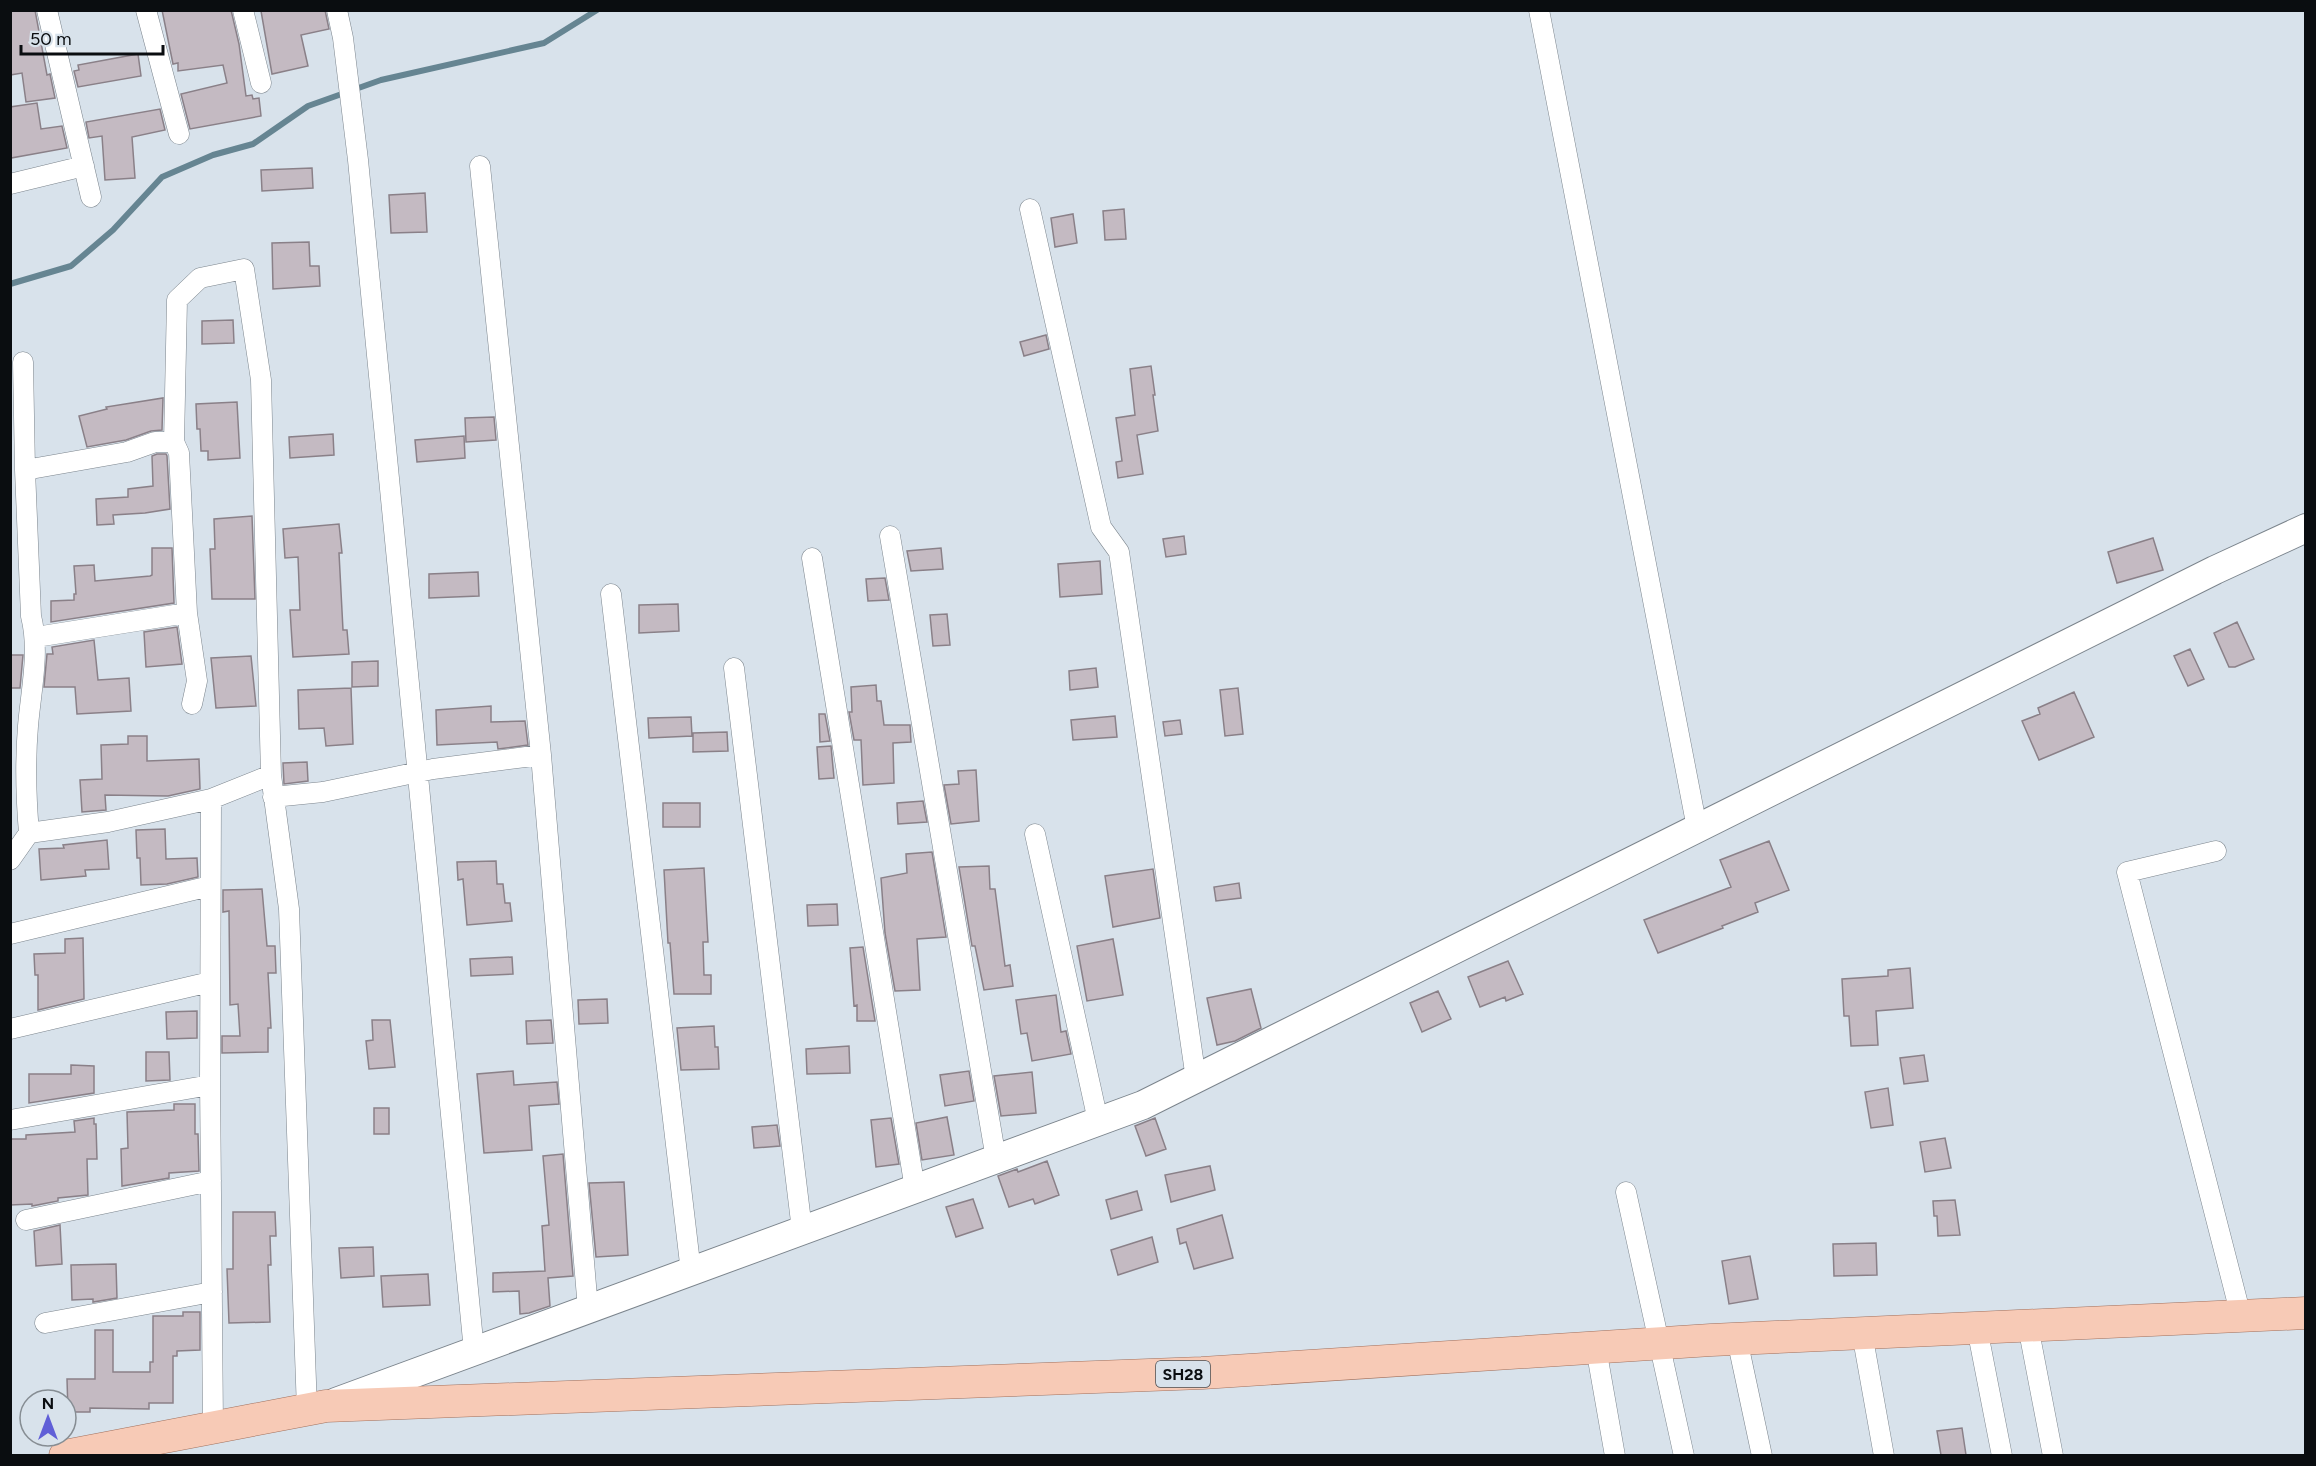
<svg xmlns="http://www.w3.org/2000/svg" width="2316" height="1466" viewBox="0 0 2316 1466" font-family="Figtree,sans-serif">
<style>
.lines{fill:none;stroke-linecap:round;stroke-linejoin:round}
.stream{stroke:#668592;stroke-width:6}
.building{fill:#c4bac2;stroke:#8a8088;stroke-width:1.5}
.street-casing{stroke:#7c858d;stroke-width:21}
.secondary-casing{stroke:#7c858d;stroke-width:30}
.primary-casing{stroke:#a0705d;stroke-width:33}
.street{stroke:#fff;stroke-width:20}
.secondary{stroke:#fff;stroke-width:28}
.primary{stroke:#f7cab6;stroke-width:32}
.labels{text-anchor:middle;stroke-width:4.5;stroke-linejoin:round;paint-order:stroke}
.shield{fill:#d8e2eb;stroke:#484d52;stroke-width:1.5}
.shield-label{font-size:16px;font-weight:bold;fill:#0a0d10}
</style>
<rect width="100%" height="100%" fill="#d8e2eb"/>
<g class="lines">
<path class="stream" d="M 10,284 L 71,266 L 113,230 L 162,177 L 213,155 L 253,144 L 308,106 L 381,80 L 544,43 L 597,10"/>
</g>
<path class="building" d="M 10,10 L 35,10 L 47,75 L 50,74 L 55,98 L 26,102 L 22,73 L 10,75 Z
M 162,10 L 231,10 L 239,44 L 246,96 L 252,95 L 253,99 L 259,98 L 261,116 L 190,129 L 181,94 L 227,83 L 223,65 L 178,71 L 178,63 L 173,64 Z
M 325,10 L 329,29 L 301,35 L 308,66 L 272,74 L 261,11 Z
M 138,54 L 141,76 L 78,87 L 74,71 L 79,70 L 78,65 Z
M 37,103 L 41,129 L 62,126 L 67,148 L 11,158 L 10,107 Z
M 160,109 L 165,130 L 132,137 L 135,178 L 105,180 L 102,136 L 89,138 L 86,122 Z
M 312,168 L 313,188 L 262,191 L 261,170 Z
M 425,193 L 427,232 L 391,233 L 389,195 Z
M 1124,209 L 1126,239 L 1105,240 L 1103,211 Z
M 1073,214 L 1077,243 L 1055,247 L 1051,218 Z
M 309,242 L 310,266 L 319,266 L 320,286 L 273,289 L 272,243 Z
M 233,320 L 234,343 L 202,344 L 202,321 Z
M 1046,335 L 1049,349 L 1024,356 L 1020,342 Z
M 1151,366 L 1155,395 L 1153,395 L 1158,431 L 1137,435 L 1143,474 L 1118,478 L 1116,462 L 1122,461 L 1116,418 L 1135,415 L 1130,369 Z
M 163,398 L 162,430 L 151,431 L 126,440 L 87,447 L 79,416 L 107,409 L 106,407 Z
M 237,402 L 240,458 L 208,460 L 208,451 L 201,451 L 200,429 L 197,429 L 196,404 Z
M 494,417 L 496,440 L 466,442 L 465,418 Z
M 333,434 L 334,455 L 290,458 L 289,437 Z
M 464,436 L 465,458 L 417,462 L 415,440 Z
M 157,454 L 166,454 L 167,456 L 170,509 L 145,513 L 113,515 L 114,524 L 97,525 L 96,499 L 128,497 L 128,489 L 153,486 L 152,456 Z
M 252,516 L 255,599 L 212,599 L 210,549 L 215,549 L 214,519 Z
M 339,524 L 342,553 L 339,553 L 343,630 L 347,630 L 349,654 L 293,657 L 290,610 L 300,610 L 298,557 L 285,558 L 283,529 Z
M 1184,536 L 1186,554 L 1166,557 L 1163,539 Z
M 2153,538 L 2163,570 L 2117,583 L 2108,552 Z
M 152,548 L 172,548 L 174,603 L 51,622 L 51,601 L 74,600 L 74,594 L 76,594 L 74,566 L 94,565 L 95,581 L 150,576 L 152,575 Z
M 941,548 L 943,569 L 911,571 L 907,551 Z
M 1100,561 L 1102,594 L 1060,597 L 1058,564 Z
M 478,572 L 479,596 L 429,598 L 429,574 Z
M 885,578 L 889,600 L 868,601 L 866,579 Z
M 678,604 L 679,631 L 639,633 L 639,605 Z
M 947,614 L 950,645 L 933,646 L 930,615 Z
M 2237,622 L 2254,659 L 2235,667 L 2229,667 L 2214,633 Z
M 177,627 L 182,664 L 146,667 L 144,632 Z
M 94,640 L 98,680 L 129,678 L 131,711 L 77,714 L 75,687 L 44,687 L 47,654 L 53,654 L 52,647 Z
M 2190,649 L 2204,679 L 2188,686 L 2174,656 Z
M 10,655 L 23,655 L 20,688 L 10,688 Z
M 251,656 L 256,706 L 216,708 L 211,658 Z
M 378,661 L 378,686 L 352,687 L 352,662 Z
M 1096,668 L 1098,687 L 1070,690 L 1069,671 Z
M 876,685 L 877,701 L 881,701 L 884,725 L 910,725 L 911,742 L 893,743 L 894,783 L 863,785 L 861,740 L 854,740 L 849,712 L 852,712 L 851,687 Z
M 351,688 L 353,744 L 326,746 L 324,728 L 299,729 L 298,690 Z
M 1238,688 L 1243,734 L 1225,736 L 1220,690 Z
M 2074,692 L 2094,737 L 2039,760 L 2022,721 L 2040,714 L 2038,708 Z
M 491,706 L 491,722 L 525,721 L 528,745 L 498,749 L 497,742 L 437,745 L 436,710 Z
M 819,714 L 825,714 L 830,741 L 820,742 Z
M 1115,716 L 1117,737 L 1073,740 L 1071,720 Z
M 691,717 L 692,736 L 649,738 L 648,718 Z
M 1180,720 L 1182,734 L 1165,736 L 1163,722 Z
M 727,732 L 728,751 L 693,752 L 693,733 Z
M 128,736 L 147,736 L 147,761 L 199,759 L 200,789 L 168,796 L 105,795 L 106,810 L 82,812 L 80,780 L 102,779 L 101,745 L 128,744 Z
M 831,746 L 834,778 L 819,779 L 817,747 Z
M 307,762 L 308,781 L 284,784 L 283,763 Z
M 976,770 L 979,821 L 951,824 L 944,785 L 959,784 L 958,771 Z
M 923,801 L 927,822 L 898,824 L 897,803 Z
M 663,803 L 700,803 L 700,827 L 663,827 Z
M 165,829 L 166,859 L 197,858 L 198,877 L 167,884 L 141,885 L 140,858 L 137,858 L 136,830 Z
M 107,840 L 109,869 L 85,870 L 86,876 L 41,880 L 39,849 L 64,848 L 63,845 Z
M 1769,841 L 1789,890 L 1755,903 L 1758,912 L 1722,926 L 1723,928 L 1658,953 L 1644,920 L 1731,887 L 1720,860 Z
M 932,852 L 946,937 L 917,939 L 920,990 L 895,991 L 885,933 L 881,878 L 907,873 L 906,854 Z
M 496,861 L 497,884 L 503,884 L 505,903 L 510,903 L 512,921 L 467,925 L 463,879 L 458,880 L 457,862 Z
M 989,866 L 990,889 L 995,889 L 1005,966 L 1010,965 L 1013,986 L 984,990 L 975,946 L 972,946 L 959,867 Z
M 704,868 L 708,942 L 703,942 L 704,975 L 711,975 L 711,994 L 674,994 L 670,943 L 668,943 L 664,870 Z
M 1153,869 L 1160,918 L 1113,927 L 1105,876 Z
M 1239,883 L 1241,898 L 1216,901 L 1214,887 Z
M 262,889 L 267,946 L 275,946 L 276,973 L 268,973 L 271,1028 L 268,1028 L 268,1052 L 222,1053 L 222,1036 L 240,1036 L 238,1004 L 230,1005 L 229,911 L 223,912 L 223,890 Z
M 837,904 L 838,925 L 808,926 L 807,905 Z
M 83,938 L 84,999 L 38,1010 L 38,975 L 35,975 L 34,954 L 65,953 L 65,939 Z
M 1113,939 L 1123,995 L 1087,1001 L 1077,946 Z
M 863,947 L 875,1021 L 857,1021 L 857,1005 L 854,1006 L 850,948 Z
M 512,957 L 513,974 L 471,976 L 470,959 Z
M 1508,961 L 1523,994 L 1506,1001 L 1505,997 L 1480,1007 L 1468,977 Z
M 1910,968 L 1913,1008 L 1876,1011 L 1878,1045 L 1851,1046 L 1849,1016 L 1844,1016 L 1842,979 L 1888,976 L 1888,970 Z
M 1251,989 L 1261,1028 L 1235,1041 L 1217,1045 L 1207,998 Z
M 1438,991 L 1451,1019 L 1422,1032 L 1410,1003 Z
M 1056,995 L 1061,1032 L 1066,1031 L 1071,1054 L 1032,1061 L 1027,1033 L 1021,1034 L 1016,1000 Z
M 607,999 L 608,1023 L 579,1024 L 578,1000 Z
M 197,1011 L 197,1038 L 167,1039 L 166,1012 Z
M 372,1020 L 390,1020 L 395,1067 L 369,1069 L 366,1041 L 373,1040 Z
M 551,1020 L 553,1043 L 527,1044 L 526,1021 Z
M 714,1026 L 715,1047 L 718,1047 L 719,1069 L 681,1070 L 677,1028 Z
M 849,1046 L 850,1073 L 807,1074 L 806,1049 Z
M 146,1052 L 169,1052 L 170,1080 L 146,1081 Z
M 1924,1055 L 1928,1081 L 1904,1084 L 1900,1058 Z
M 71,1065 L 94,1066 L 94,1093 L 29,1103 L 29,1074 L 71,1074 Z
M 513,1071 L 514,1085 L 557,1082 L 559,1104 L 529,1106 L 532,1150 L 484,1153 L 477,1074 Z
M 969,1071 L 974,1101 L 945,1106 L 940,1075 Z
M 1032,1072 L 1036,1113 L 1001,1116 L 994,1076 Z
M 1888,1088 L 1893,1125 L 1871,1128 L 1865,1092 Z
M 174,1104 L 195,1104 L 195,1134 L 198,1134 L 199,1171 L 169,1173 L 169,1178 L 122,1186 L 121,1149 L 128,1148 L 127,1112 L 174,1110 Z
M 374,1108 L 389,1108 L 389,1134 L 374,1134 Z
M 947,1117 L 954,1155 L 922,1160 L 916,1123 Z
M 94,1118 L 94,1124 L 96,1124 L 97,1159 L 87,1159 L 88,1195 L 58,1198 L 58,1201 L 32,1206 L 32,1204 L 10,1205 L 10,1139 L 26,1139 L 26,1135 L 75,1132 L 74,1121 Z
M 891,1118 L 899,1164 L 876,1167 L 871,1120 Z
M 1155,1118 L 1166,1149 L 1146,1156 L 1135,1126 Z
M 777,1125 L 780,1146 L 754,1148 L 752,1127 Z
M 1945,1138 L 1951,1168 L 1925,1172 L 1920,1142 Z
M 563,1154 L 573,1276 L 548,1278 L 550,1306 L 529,1313 L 520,1314 L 519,1291 L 493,1292 L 493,1273 L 545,1271 L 542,1226 L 549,1225 L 543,1156 Z
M 1047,1161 L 1059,1195 L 1035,1204 L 1033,1199 L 1009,1207 L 998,1176 L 1017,1169 L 1018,1172 Z
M 1210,1166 L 1215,1190 L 1171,1202 L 1165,1175 Z
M 624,1182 L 628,1255 L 596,1257 L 589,1183 Z
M 1137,1191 L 1142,1210 L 1111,1219 L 1106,1200 Z
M 973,1199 L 983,1228 L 956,1237 L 946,1207 Z
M 1955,1200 L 1960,1235 L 1938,1236 L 1937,1216 L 1934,1216 L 1933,1201 Z
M 233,1212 L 275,1212 L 276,1236 L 270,1236 L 271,1265 L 268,1265 L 270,1322 L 229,1323 L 227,1269 L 233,1269 Z
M 1222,1215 L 1233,1258 L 1194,1269 L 1186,1242 L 1180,1244 L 1177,1229 Z
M 60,1225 L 62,1264 L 36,1266 L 34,1231 Z
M 1152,1237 L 1158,1262 L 1118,1275 L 1111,1250 Z
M 1876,1243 L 1877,1275 L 1834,1276 L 1833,1244 Z
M 373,1247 L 374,1276 L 341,1278 L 339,1248 Z
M 1750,1256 L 1758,1299 L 1729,1304 L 1722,1261 Z
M 116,1264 L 117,1298 L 93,1302 L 93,1299 L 72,1300 L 71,1265 Z
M 428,1274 L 430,1305 L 383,1307 L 381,1276 Z
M 183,1312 L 200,1312 L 200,1350 L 177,1351 L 177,1356 L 173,1356 L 173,1403 L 149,1403 L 149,1409 L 90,1408 L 90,1412 L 68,1412 L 67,1379 L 95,1379 L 95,1330 L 113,1330 L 113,1372 L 150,1372 L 150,1362 L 153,1362 L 153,1316 L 183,1316 Z
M 1962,1428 L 1966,1455 L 1941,1455 L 1937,1431 Z"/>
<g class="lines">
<g class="street-casing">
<path id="street" d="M 47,10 L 91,197
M 146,10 L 179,134
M 243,10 L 261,83
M 337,10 L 343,38 L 358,160 L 474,1351
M 1539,10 L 1697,828
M 480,166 L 541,755 L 588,1309
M 10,184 L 84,166
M 1030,209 L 1101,527 L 1119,552 L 1196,1079
M 23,362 L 25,470 L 31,616 C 40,652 31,690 28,726 C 25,762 26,798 29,833
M 25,470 L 127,452 L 155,442 L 174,442
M 890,536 L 996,1159
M 812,558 L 915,1189
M 611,594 L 691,1272
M 36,637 L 187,613
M 734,668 L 802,1230
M 192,704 L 197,681 L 187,613 L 179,453 L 174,442 L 177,300 L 200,278 L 244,269 L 261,380 L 271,775 L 289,909 L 307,1410
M 273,797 L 323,792 L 433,769 L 541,755
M 1035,834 L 1098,1121
M 2216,851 L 2127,872 L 2241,1316
M 10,860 L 29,833 L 108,822 L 211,799 L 271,775
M 10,934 L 210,886
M 10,1029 L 210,982
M 210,1078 L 213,1427
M 10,1120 L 210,1085 L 211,799
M 1626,1192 L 1684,1456
M 26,1220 L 211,1181
M 45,1323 L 212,1292
M 2028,1326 L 2053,1456
M 1977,1328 L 2002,1456
M 1862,1333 L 1884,1456
M 1737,1339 L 1762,1456
M 1596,1348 L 1615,1456"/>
</g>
<g class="secondary-casing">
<path id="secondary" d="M 336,1402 L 1143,1105 L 2215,570 L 2306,528"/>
</g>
<g class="primary-casing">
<path id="primary" d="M 65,1456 L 326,1406 L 1202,1373 L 1711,1340 L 2306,1313"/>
</g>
<use href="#street" class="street"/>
<use href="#secondary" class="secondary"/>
<use href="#primary" class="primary"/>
</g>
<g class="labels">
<rect class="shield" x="1156" y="1361" width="54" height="26" rx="4.5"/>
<g class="shield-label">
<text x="1183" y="1380">SH28</text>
</g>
</g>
<rect width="2316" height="1466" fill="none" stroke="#0a0d10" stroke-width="24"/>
<g transform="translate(48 1418)"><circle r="28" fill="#d8e2eb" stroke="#868d93" stroke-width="1.5"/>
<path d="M0-4.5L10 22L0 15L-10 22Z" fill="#605fd7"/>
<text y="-9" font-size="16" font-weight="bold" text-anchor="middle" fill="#0a0d10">N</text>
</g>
<path d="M21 45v9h142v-9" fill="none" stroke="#0a0d10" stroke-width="3"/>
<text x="30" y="45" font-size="18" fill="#0a0d10" stroke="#d8e2eb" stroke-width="4.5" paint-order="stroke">50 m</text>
</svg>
